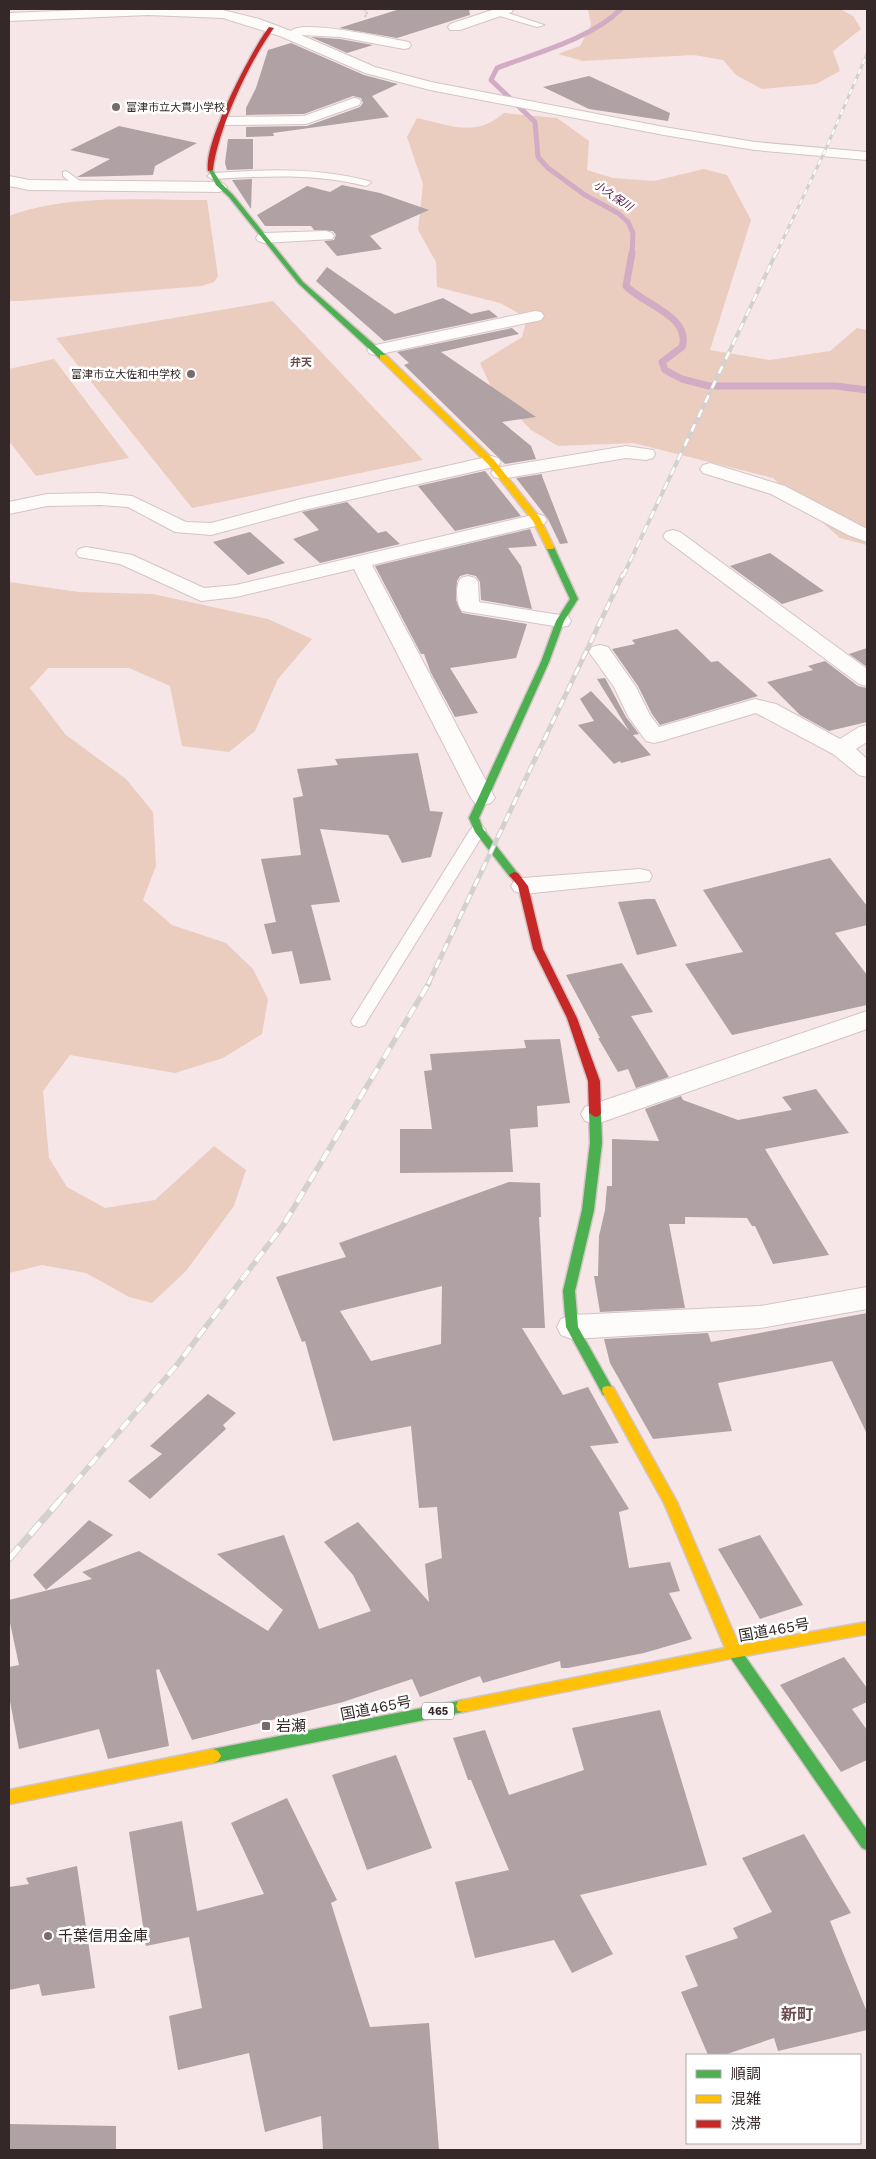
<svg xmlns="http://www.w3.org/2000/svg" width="876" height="2159" viewBox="0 0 876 2159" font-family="'Work Sans','Noto Sans JP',sans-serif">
<rect width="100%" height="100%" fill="#f7e6e7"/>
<path fill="#eacdbe" d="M588,9H840L853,16L861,29L833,51L840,71L816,84L762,89L736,75L723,60L694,55L583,61L558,54L580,46L591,25Z
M504,113L557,118L589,141L587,170L613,178L654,181L704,169L727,175L751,220L710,350L770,360L830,351L857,328L867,330V545L840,538L773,478L633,443L558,446L531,430L491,387L480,363L522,337L527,318L500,303L437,287L436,262L418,230L423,184L407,137L417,118C450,125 475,138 504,113Z
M207,200L218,276L214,282L202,286L21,301H9V216C65,194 146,200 207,200Z
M273,301L423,460L192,508L56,338Z
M54,359L129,458L36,476L9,441V369Z
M9,582L79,592L153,594L268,619L312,639L278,679L255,731L229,752L182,746L170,686L129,668H48L30,688L66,735L126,779L153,812L156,866L143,900L172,925L226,943L253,969L268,999L262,1034L223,1058L175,1073L70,1055L43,1091L49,1158L67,1187L105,1208L155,1200L214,1146L246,1170L234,1206L186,1271L152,1303L129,1297L86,1273L42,1265L9,1273Z"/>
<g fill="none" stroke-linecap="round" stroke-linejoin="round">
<path stroke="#d2abc4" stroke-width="5" d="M621,9C591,39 536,53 497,68L491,80L535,122L538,157L548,168L585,195L618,213L628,222L633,233L632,254"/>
<path stroke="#d2abc4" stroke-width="7" d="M632,253L626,286C643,304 692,317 682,347L662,362L665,370L682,379L709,386H836L867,390"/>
</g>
<path fill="#afa1a4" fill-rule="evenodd" d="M400,9H469L470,15L397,38L339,28Z
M311,37L340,39L373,45L347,53Z
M291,43L364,75L398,84L372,96L389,117L273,133L274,136L246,137V127L307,126L360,107L363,103L361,98L353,96L304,114L246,115V108L256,88L268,50Z
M589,76L670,113L668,121L589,109L543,87Z
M119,126L197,143L155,166L153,175L77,177L110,159L70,150Z
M228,139H253V169L227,170L225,163Z
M252,179L251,209L232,180Z
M342,185L380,193L429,210L370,236L382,249L337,256L324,241L334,240L336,235L333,231L314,230L311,226H265L257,215L307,186L330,192Z
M327,267L395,314L443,298L471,314L489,310L498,317L384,341L316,281Z
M512,328L519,334L441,352L536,417L502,422L531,446L536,459L505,464L404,365L409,363L397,352Z
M485,471L521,516L455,531L418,486Z
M542,474V476L568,543L560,544L548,519L516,478Z
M347,502L378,533L386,531L400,544L320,563L293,539L319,530L302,512Z
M530,529L537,546L508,548L521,566L532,609L481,600L480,582L476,576L467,574L460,576L457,581L456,600L462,613L527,624L516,658L450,668L478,713L455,717L431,673L424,654H421L375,566Z
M250,532L285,563L248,575L213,542Z
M770,553L824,591L782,604L730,566Z
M677,629L711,662L718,661L758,696L660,725L652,714L638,686L612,649L635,644L632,640Z
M867,648V667L849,654Z
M825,661L858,686L867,688V722L829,731L800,715L767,682L813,670L808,666Z
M605,678L626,717L639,734L633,735L651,755L621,763L620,761L614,764L578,725L594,721L580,699L591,691L629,731L597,679Z
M418,753L430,811L443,812L431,857L402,863L388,835L320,829L340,902L311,905L331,980L300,984L292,951L272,954L264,924L276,922L261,859L301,855L293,798L303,796L297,769L338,765L335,759Z
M830,858L867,906V925L835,933L867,975V1005L732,1035L685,964L743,952L703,890Z
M646,899H655L677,946L637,955L618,902Z
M622,963L653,1012L631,1016L669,1077L636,1088L628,1069L618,1072L598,1038H600L566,975Z
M560,1039L570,1103L537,1106L538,1127L510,1129L513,1172L400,1173V1129H432L424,1071L432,1070L430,1054L526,1048L524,1040Z
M816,1089L849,1133L765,1149L829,1255L773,1264L755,1226H752L747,1218L685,1217V1224H669L685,1308L600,1312L594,1276H598L599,1236L605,1210L607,1186H612V1139L659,1141L645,1109L681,1096L683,1100L738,1120L792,1110L782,1097Z
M509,1182L540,1183L541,1217H539L545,1328H522L563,1395L588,1387L619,1443L590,1446L629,1509L619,1512L629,1568L670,1562L680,1591L669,1593L692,1639L644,1653L568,1668H561L560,1661L483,1683L480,1676L420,1697L412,1679L343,1702L192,1740L159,1669L156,1670L169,1746L108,1759L99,1729L19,1749L9,1696V1667L19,1665L9,1618V1600L92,1579L82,1572L139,1551L268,1631L283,1610L217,1554L284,1535L319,1629L371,1611L353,1575L324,1542L358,1522L429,1602L425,1564L442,1558L437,1507L419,1508L411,1426L333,1441L305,1341L302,1342L276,1277L346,1257L339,1243ZM442,1286L441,1344L371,1361L340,1311Z
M867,1313V1434L832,1361L718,1383L732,1431L653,1439L610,1363L604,1339L708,1333L711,1342Z
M208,1394L236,1413L223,1425L226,1429L150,1499L128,1481L162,1454L150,1446Z
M89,1520L113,1535L46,1590L33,1575Z
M760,1535L803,1605L760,1619L718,1549Z
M844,1657L867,1688V1702L852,1709L867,1730V1760L841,1772L780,1685Z
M660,1710L707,1865L580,1895L613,1954L572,1973L554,1940L475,1958L455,1882L509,1870L471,1780H468L453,1738L485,1730L509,1795L584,1770L572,1728Z
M396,1755L432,1848L367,1870L332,1775Z
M287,1798L337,1900L331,1903L370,2027L429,2023L439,2150H323L321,2116L265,2132L249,2053L178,2070L169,2016L202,2008L189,1937L146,1946L129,1832L182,1821L197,1911L264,1894L231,1823Z
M804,1834L851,1913L830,1921L867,2012V2030L778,2051L774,2038L724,2055H708L681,1992L698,1986L685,1956L738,1938L733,1928L772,1912L742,1858Z
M77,1866L95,1988L42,1996L39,1984L9,1990V1887L29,1884L26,1878Z
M9,2124L116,2126V2150H9Z"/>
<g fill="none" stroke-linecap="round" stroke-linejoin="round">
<g stroke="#d3c5c5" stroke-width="2">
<path id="lane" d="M493,10H499L544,25L537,27L493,14Z
M66,171L83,183V187H77L63,176V172Z
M251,171C292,169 330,171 369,181L371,183L366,186C315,173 264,176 212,179L207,176L212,173Z
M478,825L483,827L486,830L367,1021L365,1025L359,1027L353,1025L351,1021L470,830L473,827Z"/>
</g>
<g stroke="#d3c5c5" stroke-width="2">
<path id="street" d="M110,9L223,10L259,19L291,31C302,19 385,38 404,41L409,42L411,45L409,48L404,49L340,37L301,35L375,67L431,82L664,127L755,142L867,152V160L755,150L664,135L430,90L365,73L280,36L223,18L148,15L9,21V13Z
M495,9H513L512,12L460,30H450L448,27L450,24Z
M354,98L359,99L361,102L359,105L306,124L226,125L221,124L219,121L221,118L226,117L304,116Z
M9,176L29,180L219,182L224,184L227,187L224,190L219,192L29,190L9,186Z
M326,231L332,233L334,236L332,239L264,243L258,241L256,238L258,235L264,233Z
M535,311L541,312L544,316L541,320L376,355L370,354L367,350L370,346L376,345Z
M626,446L653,450L655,454L653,458L646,460L626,458L501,479L494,477L491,473L494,469L501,467Z
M491,456L498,458L501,462L498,466L304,510L211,535L175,532L128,507L100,505L47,506L9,514V502L47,494L100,493L132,496L186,522L211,523L301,499Z
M710,463L785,486L867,529V542L848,535L771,494L703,473L700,469L703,465Z
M537,514L544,516L547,520L544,524L372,565L495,798L491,803L483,805L475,803L471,798L354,569L236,597L201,601L120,564L79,557L76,553L79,549L86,547L132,555L204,588L236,585Z
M673,530L680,532L867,669V686L859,684L666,540L663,536L666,532Z
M468,576L475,578L478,582L479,602L560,615L568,616L571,621L568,626L560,627L462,611C456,604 455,585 461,578Z
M600,645L608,647L636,687L650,715L659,727L755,699L776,704L840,739L859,727L867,725V742L856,749L867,759V777L859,775L833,754L756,713L662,741L654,743L646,741L628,716L614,687L589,652L592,647Z
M640,869L649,871L652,876L649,881L523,894L514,891L511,886L514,881L523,878Z
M867,1011V1029L605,1121L595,1124L585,1121L581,1114L585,1107Z
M867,1287V1309L760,1328L572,1339L561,1335L557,1327L561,1319L572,1315L760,1306Z"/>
</g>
<g stroke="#d3c5c5" stroke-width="3">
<path id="fast" d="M208,169H212L221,183L233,195L303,282L386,355V359H380L299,284L229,197L216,185Z
M547,545H550L554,547L578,599L564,621L549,662L479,818L483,829L519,875L514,878L510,877L475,832L469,818L541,662L556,621L570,599L546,547Z
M595,1109L601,1113L602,1143L594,1210L575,1291L578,1327L614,1391L613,1395L608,1396L603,1395L566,1327L563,1291L582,1210L590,1143L589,1113Z
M735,1647L740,1649L867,1830V1850L862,1848L730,1657L728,1653L730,1649Z
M463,1700L468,1701L470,1706L468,1711L463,1712L213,1763L208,1761L205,1756L208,1751L213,1749Z"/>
</g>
<g stroke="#d3c5c5" stroke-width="3">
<path id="slow" d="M380,355H386L494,460L540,518L554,547L553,549H547L533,521L488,464L380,359Z
M608,1386L613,1387L677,1502L739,1645L867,1622V1634L733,1658L463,1712L458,1711L456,1706L458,1701L463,1700L725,1648L664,1503L602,1391L603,1387Z
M213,1749L218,1751L221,1756L218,1761L213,1763L9,1804V1790Z"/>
</g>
<g stroke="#d3c5c5" stroke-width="3">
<path id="jam" d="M269,27L274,28C249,62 218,129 213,170L208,171C203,143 251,51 269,27Z
M514,872L518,873L528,886L543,949L577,1018L600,1081L601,1113L599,1116L595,1117L589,1113L588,1081L567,1018L533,949L518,886L509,875Z"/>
</g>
<path stroke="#d0caca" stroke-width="2" stroke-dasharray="2.5 1" stroke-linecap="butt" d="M364,9L367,13L365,17"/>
<use href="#lane" fill="#fefbfb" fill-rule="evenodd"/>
<use href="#street" fill="#fefbfb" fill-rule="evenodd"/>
<use href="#fast" fill="#4caf50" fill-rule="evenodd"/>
<use href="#slow" fill="#ffc107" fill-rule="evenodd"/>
<use href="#jam" fill="#c62828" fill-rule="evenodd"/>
<g stroke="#d4d0d0" stroke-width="3">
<path id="rail-far4" d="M776,254L824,153L867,54"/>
</g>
<g stroke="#d4d0d0" stroke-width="4">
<path id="rail-far3" d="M623,576L776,253"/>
</g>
<g stroke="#d4d0d0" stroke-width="5">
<path id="rail-far2" d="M428,984L623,574"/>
</g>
<g stroke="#d4d0d0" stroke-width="5.5">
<path id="rail-far1" d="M58,1502L176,1366L284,1224L429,983"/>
</g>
<g stroke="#d4d0d0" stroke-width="7">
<path id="rail" d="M9,1559L59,1501"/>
</g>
<use href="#rail-far4" stroke="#fff" stroke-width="2" stroke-dasharray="5.5" stroke-linecap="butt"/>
<use href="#rail-far3" stroke="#fff" stroke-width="2.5" stroke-dasharray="8" stroke-linecap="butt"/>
<use href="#rail-far2" stroke="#fff" stroke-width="3" stroke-dasharray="9" stroke-linecap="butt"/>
<use href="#rail-far1" stroke="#fff" stroke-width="4" stroke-dasharray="12" stroke-linecap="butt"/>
<use href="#rail" stroke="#fff" stroke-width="5" stroke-dasharray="16" stroke-linecap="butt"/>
</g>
<g fill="#796a6b" stroke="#fff" stroke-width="2">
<circle cx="116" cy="107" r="5"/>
<circle cx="191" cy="374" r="5"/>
<rect x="261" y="1721" width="10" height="10" rx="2.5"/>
<circle cx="48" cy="1936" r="5"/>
</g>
<g text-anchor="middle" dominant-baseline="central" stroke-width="5" stroke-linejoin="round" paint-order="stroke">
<g font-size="11" fill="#352828" stroke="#fff" text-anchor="start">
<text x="126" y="107">富津市立大貫小学校</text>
<text x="181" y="374" text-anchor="end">富津市立大佐和中学校</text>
</g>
<g font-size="11" font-style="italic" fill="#4a113f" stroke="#fff">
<text transform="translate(613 196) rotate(34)">小久保川</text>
</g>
<g font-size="11" font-weight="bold" fill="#6b4d4e" stroke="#fff">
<text x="301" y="362">弁天</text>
</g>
<rect fill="#fff" stroke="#726868" stroke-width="1" x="422" y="1702.5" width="32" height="17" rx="4"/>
<g font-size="11" font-weight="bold" fill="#352828">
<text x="438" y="1711">465</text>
</g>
<g font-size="15" fill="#352828" stroke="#fff">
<text transform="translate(774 1630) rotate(-10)">国道465号</text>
<text transform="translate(376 1708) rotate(-11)">国道465号</text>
</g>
<g font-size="15" fill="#352828" stroke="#fff" text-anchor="start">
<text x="276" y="1726">岩瀬</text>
<text x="58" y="1936">千葉信用金庫</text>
</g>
<g font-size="16" font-weight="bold" fill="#6b4d4e" stroke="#fff">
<text x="797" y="2014">新町</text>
</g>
</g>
<rect width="876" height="2159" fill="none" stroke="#352828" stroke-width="20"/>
<rect x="686" y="2054" width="175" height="90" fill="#ffffff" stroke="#aea9a9"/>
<rect x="696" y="2070" width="25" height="8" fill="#4caf50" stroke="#aea9a9"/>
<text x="731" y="2079" font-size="15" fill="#352828">順調</text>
<rect x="696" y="2095" width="25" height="8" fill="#ffc107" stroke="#aea9a9"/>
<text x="731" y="2104" font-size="15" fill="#352828">混雑</text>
<rect x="696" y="2120" width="25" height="8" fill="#c62828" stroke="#aea9a9"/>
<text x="731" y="2129" font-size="15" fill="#352828">渋滞</text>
</svg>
